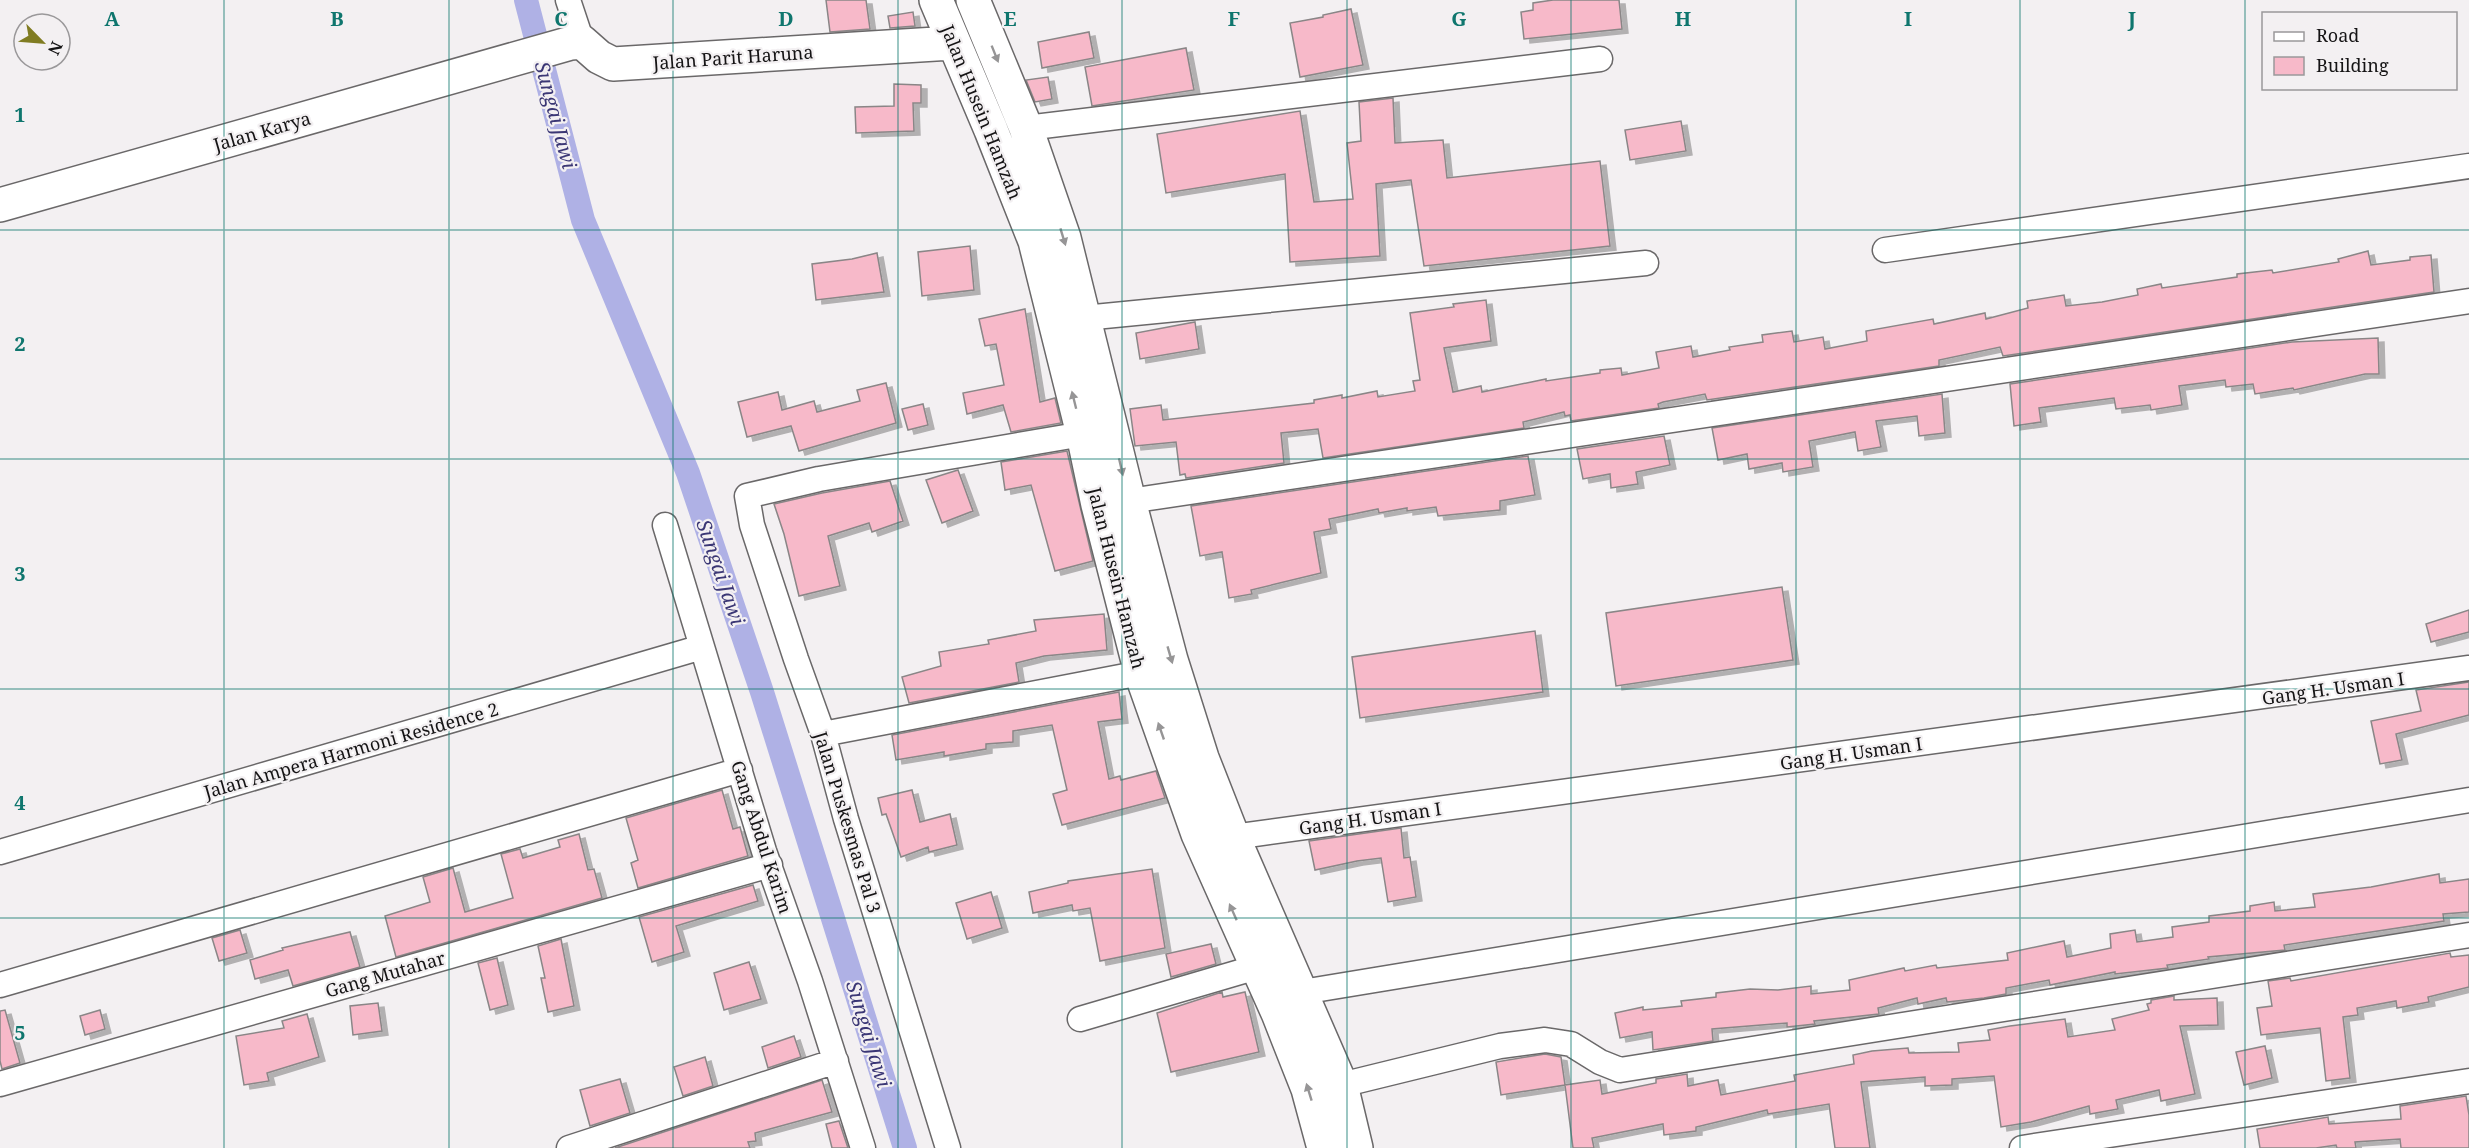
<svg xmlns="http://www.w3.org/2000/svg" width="2469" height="1148" viewBox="0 0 2469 1148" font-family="'Noto Serif',serif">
<defs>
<filter id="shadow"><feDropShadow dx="6" dy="4" stdDeviation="0" flood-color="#0004"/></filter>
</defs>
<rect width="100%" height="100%" fill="#f3f0f2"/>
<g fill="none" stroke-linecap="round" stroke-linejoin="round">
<path stroke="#afb1e5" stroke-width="24" d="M526,0L583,220L688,473L762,692L905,1148"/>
</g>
<path fill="#f7b9c9" stroke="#8a8687" stroke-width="1.5" filter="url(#shadow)" d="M826,0H866L870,29L830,32Z
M1553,0H1619L1622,29L1524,39L1521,12L1533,10V3Z
M1351,9L1363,65L1300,77L1290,23L1323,17V15Z
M913,12L915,26L890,28L888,16Z
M1089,32L1094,58L1042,68L1038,42Z
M1186,48L1194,90L1092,106L1085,67Z
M1048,77L1052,99L1035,102L1026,80Z
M894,84L921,85V103H913L914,131L856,133L855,107L894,106Z
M1393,98L1395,143L1443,140L1447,178L1600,161L1610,246L1424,266L1411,180L1376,184L1380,256L1290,262L1285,174L1166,193L1157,134L1300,111L1314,202L1353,199L1347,143L1361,141L1359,102Z
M1681,121L1686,151L1630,160L1625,130Z
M970,246L974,290L922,296L918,252Z
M2368,251L2371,265L2410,260V257L2431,255L2434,292L2003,356L2000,347L1939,360V366L1707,400L1705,394L1663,402L1658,404L1659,408L1571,421L1570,415L1565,416L1564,412L1523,422L1524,428L1323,458L1318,429L1281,433L1284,463L1186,478L1185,474L1180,475L1176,442L1135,446L1130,409L1161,405L1163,420L1314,403V400L1342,395V398L1377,391L1378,397L1415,391L1413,381L1420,380L1410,313L1454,307L1453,304L1486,300L1491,341L1444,348L1453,392L1481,386L1482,392L1546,379V381L1600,373V370L1621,368L1622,375L1659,368L1656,352L1691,346L1693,357L1730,350L1729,347L1763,342L1762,335L1792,331L1794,342L1823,337L1825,349L1867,341L1866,331L1933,319L1934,324L1985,313L1986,319L2028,308L2027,301L2064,295L2066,306L2102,302L2138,295L2137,289L2161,284L2162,288L2237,277V274L2272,270L2273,273L2339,262L2338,259Z
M877,253L884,292L816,300L812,264L852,259Z
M1025,309L1040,402L1055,398L1061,423L1011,432L1003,405L967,414L963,393L1004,385L996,344L985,346L979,319Z
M1195,322L1199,349L1140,359L1136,333Z
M2378,338L2379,374H2365L2294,390L2293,388L2255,394L2253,384L2226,387L2225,380L2179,386L2182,405L2151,410L2150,405L2116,409L2114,398L2039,408L2041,422L2014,426L2010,384L2292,342Z
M886,383L896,423L799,451L791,426L747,437L738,402L778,392L782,410L814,401L817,412L860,401L857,390Z
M1942,394L1945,433L1919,436L1917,416L1876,421L1881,447L1858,451L1855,432L1809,441L1813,467L1783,472L1782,463L1749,469L1747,454L1718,460L1712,428Z
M923,404L928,425L908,430L902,409Z
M1664,436L1670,465L1636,472L1638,484L1611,488L1610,474L1583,479L1577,449Z
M1067,451L1093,561L1055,571L1031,485L1005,490L1001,462Z
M1528,456L1535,495L1500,501V510L1438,516L1436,507L1407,511V508L1379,513L1378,509L1329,519L1331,529L1314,532L1321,573L1251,590L1252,594L1229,598L1222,552L1200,556L1191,506Z
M958,470L973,511L942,523L926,480Z
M890,481L903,521L872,532L869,523L828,536L840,586L799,596L784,534L774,504L822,493Z
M1782,587L1793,660L1616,686L1606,613Z
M2469,610V632L2431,642L2426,624Z
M1104,614L1107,650L1044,656L1016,663L1019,682L909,703L902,677L941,666L939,652L989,644L988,640L1036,631L1034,620Z
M1535,631L1543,692L1360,718L1352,657Z
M2469,682V715L2396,734L2402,760L2380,764L2371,721L2421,711L2416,690Z
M1119,692L1122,719L1098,722L1109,779L1120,776L1121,780L1156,771L1165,798L1062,825L1053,794L1067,790L1052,725L1013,731V742L986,744V749L944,756V752L896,760L892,735Z
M722,790L733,829L740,827L748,856L638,888L631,863L638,860L626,818Z
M912,790L920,822L950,814L957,845L929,852L928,847L901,857L886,814L882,815L878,798Z
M1401,828L1404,858L1410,857L1416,897L1388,902L1381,858L1357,861L1315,870L1309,841Z
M579,834L588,870L594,869L602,898L396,957L385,916L430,902L423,877L453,868L465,912L513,898L501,854L520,849L523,858L560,847L558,840Z
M1152,869L1165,948L1100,961L1090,908L1073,911L1072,905L1033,913L1029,892L1068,883V881Z
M2439,874L2440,883L2469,879V912L2443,914L2444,921L2284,945L2285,950L2208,957L2209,959L2167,965L2168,968L2115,974V972L2050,985L2049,980L2006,988V994L1984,998L1947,1002L1946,998L1918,1004L1917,998L1878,1008L1879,1014L1814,1021L1815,1024L1787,1027V1023L1712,1029L1713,1041L1653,1050L1652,1032L1620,1038L1615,1013L1643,1007V1010L1682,1006L1681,1001L1716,997V993L1750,989L1778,990L1811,986V994L1850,990L1849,980L1904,968L1905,971L1936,965L1937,968L2008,960L2007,953L2064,941L2067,957L2111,948L2110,934L2135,930L2137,942L2173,937L2172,927L2209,922V916L2250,911V906L2274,902L2275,911L2315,907L2313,894L2371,887Z
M753,885L758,901L676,926L684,952L652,962L639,917Z
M991,892L1002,928L967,939L956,903Z
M240,930L247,953L219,961L212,938Z
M350,932L360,967L293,986L288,970L255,979L250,960L283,950L282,948Z
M561,939L574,1006L548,1012L541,978H545L538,946Z
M1211,944L1216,964L1171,977L1166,954Z
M2450,953L2451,957L2469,955V987L2428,997L2429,1002L2397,1008L2396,1001L2357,1008L2358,1015L2343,1017L2350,1078L2326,1081L2320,1028L2261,1035L2257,1008L2272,1006L2268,981L2290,978L2291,981Z
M497,958L508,1005L490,1010L478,963Z
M749,962L761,999L724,1010L714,973Z
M1222,992L1223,997L1245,992L1259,1052L1171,1072L1157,1013Z
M2174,996V1000L2217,998L2218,1025L2180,1026L2195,1094L2161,1101L2159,1090L2116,1100L2118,1109L2090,1114L2089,1106L2031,1122L2001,1127L1994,1076L1952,1079V1085L1925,1086V1077L1861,1082L1870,1148H1835L1829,1104L1768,1114L1767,1110L1696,1127V1131L1664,1135L1663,1124L1592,1138L1594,1148H1573L1565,1085L1600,1080L1602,1094L1656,1083V1079L1687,1074L1688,1086L1718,1080L1721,1095L1795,1081L1794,1075L1854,1064L1853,1055L1872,1051L1908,1048L1909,1053L1959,1052L1958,1043L1990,1040L1988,1030L2010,1026L2065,1019L2068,1037L2115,1030L2112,1019L2149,1010L2147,1004L2151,1003V1000Z
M378,1003L382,1031L353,1035L350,1006Z
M5,1010L20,1063L2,1069L0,1061V1011Z
M100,1010L105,1029L85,1035L80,1016Z
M307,1014L319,1057L267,1073L269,1081L244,1085L236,1036L284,1028L282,1021Z
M794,1036L801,1057L768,1068L762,1047Z
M2265,1046L2272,1078L2244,1085L2236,1052Z
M1545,1054L1561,1057L1565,1085L1501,1095L1496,1062Z
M705,1057L713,1086L683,1096L674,1067Z
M620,1079L630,1113L590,1126L580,1090Z
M822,1080L832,1112L755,1133L756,1141L748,1142L750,1148H615Z
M2466,1096L2469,1115V1148H2401L2400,1139L2355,1142L2356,1148H2337L2336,1145L2316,1148H2260L2257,1129L2328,1117L2329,1124L2401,1119L2400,1106Z
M839,1121L848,1148H832L826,1124Z"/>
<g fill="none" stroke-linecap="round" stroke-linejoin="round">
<g stroke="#6a6869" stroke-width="27">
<path id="street" d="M568,0L582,42
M1026,128L1600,59
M1885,250L2469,166
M1084,318L1646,263
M1129,501L2469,301
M665,525L764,851L810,981L863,1148
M823,734L1141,673
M1233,837L2469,668
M0,852L702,647
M0,985L740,770
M1302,992L2469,800
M1080,1019L1257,967
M0,1084L770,865
M1341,1085L1500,1046L1545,1040L1571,1044L1600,1062L1620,1070L2469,935
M569,1148L836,1061
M948,1148L846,819L823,734L796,659L752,525L747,496L819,479L1083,434
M2022,1148L2469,1081"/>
</g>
<g stroke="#6a6869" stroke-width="36">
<path id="secondary" d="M936,0L991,130L1035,241L1083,434L1098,505L1141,673L1198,834L1278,1013L1308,1089L1324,1148
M973,0L1026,128L1064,238L1129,501L1171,660L1202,758L1233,837L1341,1085L1356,1148
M0,205L571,43L582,42L599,57L613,64L952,43"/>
</g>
<use href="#street" stroke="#fff" stroke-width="24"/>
<use href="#secondary" stroke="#fff" stroke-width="33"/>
</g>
<defs><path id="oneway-solid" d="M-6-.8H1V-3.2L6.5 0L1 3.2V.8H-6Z" transform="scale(1.5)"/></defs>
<g fill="#969596">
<use href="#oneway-solid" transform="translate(995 54) rotate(68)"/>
<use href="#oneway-solid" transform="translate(1063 237) rotate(73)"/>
<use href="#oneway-solid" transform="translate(1074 400) rotate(-104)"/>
<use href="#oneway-solid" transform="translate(1121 467) rotate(77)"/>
<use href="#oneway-solid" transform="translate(1170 655) rotate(74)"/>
<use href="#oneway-solid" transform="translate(1161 731) rotate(-109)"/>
<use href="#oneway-solid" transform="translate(1233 912) rotate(-114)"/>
<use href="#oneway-solid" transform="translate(1309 1092) rotate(-107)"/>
</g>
<path fill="none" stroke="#0f766e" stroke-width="1.5" stroke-opacity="0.55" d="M224,0V1148M449,0V1148M673,0V1148M898,0V1148M1122,0V1148M1347,0V1148M1571,0V1148M1796,0V1148M2020,0V1148M2245,0V1148M0,230H2469M0,459H2469M0,689H2469M0,918H2469"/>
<g text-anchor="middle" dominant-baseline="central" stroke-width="4.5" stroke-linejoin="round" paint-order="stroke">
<g font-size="18" fill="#151415" stroke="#f3f0f2">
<text transform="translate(733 57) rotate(-4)">Jalan Parit Haruna</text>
<text transform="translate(982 112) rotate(68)">Jalan Husein Hamzah</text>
<text transform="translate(262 131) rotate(-16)">Jalan Karya</text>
<text transform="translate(1117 578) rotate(76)">Jalan Husein Hamzah</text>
<text transform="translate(2333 688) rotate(-8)">Gang H. Usman I</text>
<text transform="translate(351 750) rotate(-16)">Jalan Ampera Harmoni Residence 2</text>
<text transform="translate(1851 753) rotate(-8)">Gang H. Usman I</text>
<text transform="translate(1370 818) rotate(-8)">Gang H. Usman I</text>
<text transform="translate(848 822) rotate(73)">Jalan Puskesmas Pal 3</text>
<text transform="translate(762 837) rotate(72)">Gang Abdul Karim</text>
<text transform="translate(385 974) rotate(-16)">Gang Mutahar</text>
</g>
<g font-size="20" font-style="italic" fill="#3b3775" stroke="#f3f0f2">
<text transform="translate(556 115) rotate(75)">Sungai Jawi</text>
<text transform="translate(721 572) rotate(71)">Sungai Jawi</text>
<text transform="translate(869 1034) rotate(73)">Sungai Jawi</text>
</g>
</g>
<g font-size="20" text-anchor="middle" font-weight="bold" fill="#0f766e" stroke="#f3f0f2" stroke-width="4.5" stroke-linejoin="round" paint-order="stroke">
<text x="112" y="26">A</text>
<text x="337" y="26">B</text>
<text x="561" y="26">C</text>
<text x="786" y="26">D</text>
<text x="1010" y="26">E</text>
<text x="1234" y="26">F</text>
<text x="1459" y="26">G</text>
<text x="1683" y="26">H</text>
<text x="1908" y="26">I</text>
<text x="2132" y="26">J</text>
<text x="20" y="122">1</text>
<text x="20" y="351">2</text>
<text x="20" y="581">3</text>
<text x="20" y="810">4</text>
<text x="20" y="1040">5</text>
</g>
<rect x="2262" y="12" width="195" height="78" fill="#f3f0f2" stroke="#9a989a" stroke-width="1.5"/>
<rect x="2274" y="32" width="30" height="9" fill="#ffffff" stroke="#9a989a" stroke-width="1.5"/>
<text x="2316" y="42" font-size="18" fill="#151415">Road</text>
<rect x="2274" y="57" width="30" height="18" fill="#f7b9c9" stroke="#9a989a" stroke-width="1.5"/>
<text x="2316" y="72" font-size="18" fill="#151415">Building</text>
<g transform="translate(42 42) rotate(115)"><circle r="28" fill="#f3f0f2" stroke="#9a989a" stroke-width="1.5"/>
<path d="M0-4.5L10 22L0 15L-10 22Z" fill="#807c22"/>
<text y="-9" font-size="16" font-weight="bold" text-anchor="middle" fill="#151415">N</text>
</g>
</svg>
